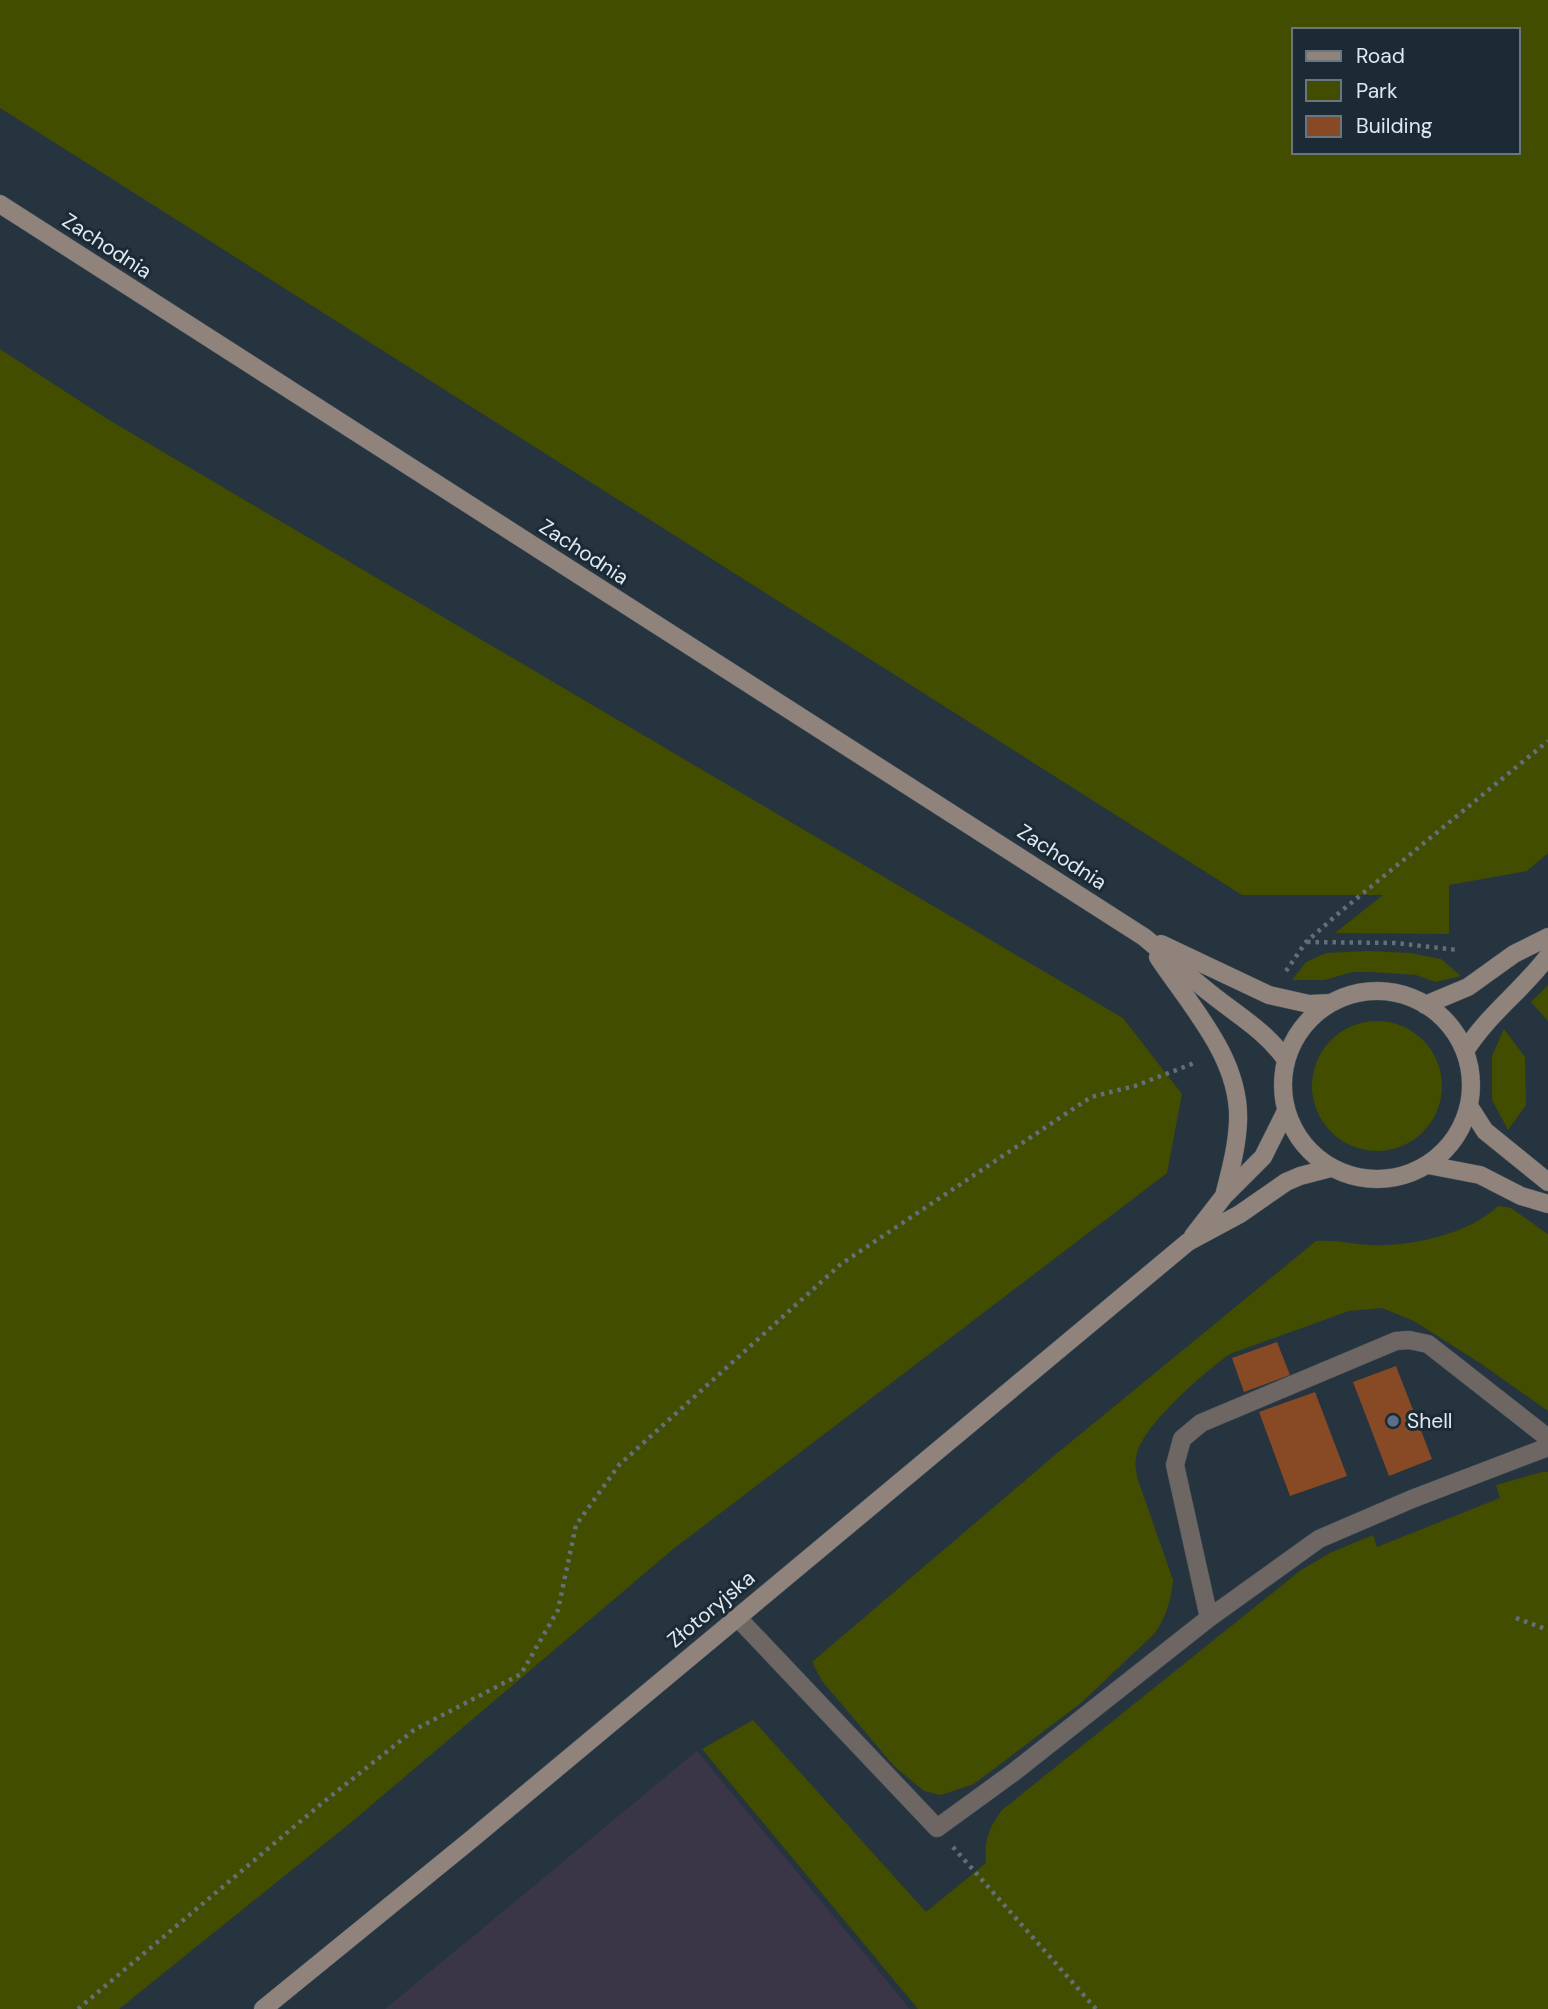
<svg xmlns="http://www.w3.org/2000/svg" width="1548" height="2009" viewBox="0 0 1548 2009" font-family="'DM Sans',sans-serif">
<rect width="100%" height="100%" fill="#25343f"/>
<path fill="#3b3647" d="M697,1751L910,2009H385Z"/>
<path fill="#424d00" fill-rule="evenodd" d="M0,0H1548V853L1527,871L1449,885V934L1335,933L1383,895H1242L0,108ZM1294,30H1518V152H1294Z
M0,349L109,420L1123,1018L1182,1094L1167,1173L672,1550L354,1820L119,2009H0Z
M1368,951L1410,953L1441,959L1461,976L1435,982L1416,975L1370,972H1353L1324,980H1292L1306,962L1326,953Z
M1548,985V1021L1531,1002Z
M1312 1086a65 65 0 1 1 130 0a65 65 0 1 1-130 0Z
M1504,1029L1525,1057L1526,1105L1508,1130L1492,1100V1056Z
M1498,1206L1511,1208L1548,1234V1411L1480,1363L1414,1321L1382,1308L1349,1311L1230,1354C1205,1371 1144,1425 1137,1453C1134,1463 1136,1471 1138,1480L1173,1580C1171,1600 1166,1617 1155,1633L1081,1703L974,1784L941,1795L924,1791L894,1766L822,1681L812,1662L1055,1455L1316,1241C1335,1240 1352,1244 1371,1245C1410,1247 1469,1234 1498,1206Z
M1542,1472H1548V2009H918L702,1749L753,1720L926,1912L986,1863C984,1841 989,1827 1002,1810L1301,1570L1330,1553L1373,1535L1377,1547L1500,1498L1496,1485Z"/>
<path fill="#884a24" d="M1277,1342L1290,1375L1244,1392L1232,1358Z
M1396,1366L1432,1459L1389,1476L1353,1382Z
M1315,1392L1347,1476L1290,1496L1259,1412Z"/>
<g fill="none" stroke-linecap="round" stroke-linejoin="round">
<g stroke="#43515b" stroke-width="19">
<path id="lane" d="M737,1617L937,1828L1014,1772L1209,1618L1319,1539L1412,1499L1548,1447
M1209,1618L1175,1465L1182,1439L1201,1423L1396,1341L1409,1340L1428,1344L1548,1438"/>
</g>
<g stroke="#43515b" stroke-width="19">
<path id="secondary" d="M0,204L1144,937C1166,955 1187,975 1210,993C1237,1015 1266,1031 1286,1060
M1161,944L1269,995L1309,1004L1330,1003
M1158,957C1191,1007 1241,1059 1238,1122C1237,1147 1230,1172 1224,1196
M1283 1085a94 94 0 1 1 188 0a94 94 0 1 1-188 0Z
M1425,1005L1468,987L1514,954L1548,937
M1465,1051C1489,1013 1522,991 1548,956
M1469,1106L1485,1131L1548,1182
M1428,1165L1480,1175L1521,1196L1548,1204
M1193,1236L1224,1196L1263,1157L1286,1111
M263,2009L473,1838L1188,1242L1240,1214L1286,1182L1300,1176L1331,1168"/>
</g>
<path stroke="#626f79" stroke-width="4.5" stroke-dasharray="3.5 5" stroke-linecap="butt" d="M1307,942L1395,943L1458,950
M1286,971L1306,942L1339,913L1548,741
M1516,1618L1548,1630
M953,1847L1096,2009
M78,2009L321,1804L414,1730L521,1674L558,1610L576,1525L619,1465L841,1264L1091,1097L1135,1086L1197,1062"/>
<use href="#lane" stroke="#6e6662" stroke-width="18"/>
<use href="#secondary" stroke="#90837c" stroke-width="18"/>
</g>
<circle fill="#5c6f8a" stroke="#1b2a35" stroke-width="2.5" cx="1393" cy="1421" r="7"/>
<g text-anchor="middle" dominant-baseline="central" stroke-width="6" stroke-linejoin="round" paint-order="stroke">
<g font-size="21" fill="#dfe9f0" stroke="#1b2a35">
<text transform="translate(107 246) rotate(33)">Zachodnia</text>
<text transform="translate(584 552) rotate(33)">Zachodnia</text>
<text transform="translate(1062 857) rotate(33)">Zachodnia</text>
<text transform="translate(711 1609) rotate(-40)">Złotoryjska</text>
</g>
<g font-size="21" fill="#dfe9f0" stroke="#1b2a35" text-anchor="start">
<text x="1407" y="1421">Shell</text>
</g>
</g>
<rect x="1292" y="28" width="228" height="126" fill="#1b2a35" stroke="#697680" stroke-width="2"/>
<rect x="1306" y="51" width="35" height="10" fill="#90837c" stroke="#697680" stroke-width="2"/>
<text x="1356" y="63" font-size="21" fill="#dfe9f0">Road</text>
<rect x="1306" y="80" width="35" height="21" fill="#424d00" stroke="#697680" stroke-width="2"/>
<text x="1356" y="98" font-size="21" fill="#dfe9f0">Park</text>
<rect x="1306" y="116" width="35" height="21" fill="#884a24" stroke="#697680" stroke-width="2"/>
<text x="1356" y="133" font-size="21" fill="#dfe9f0">Building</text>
</svg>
